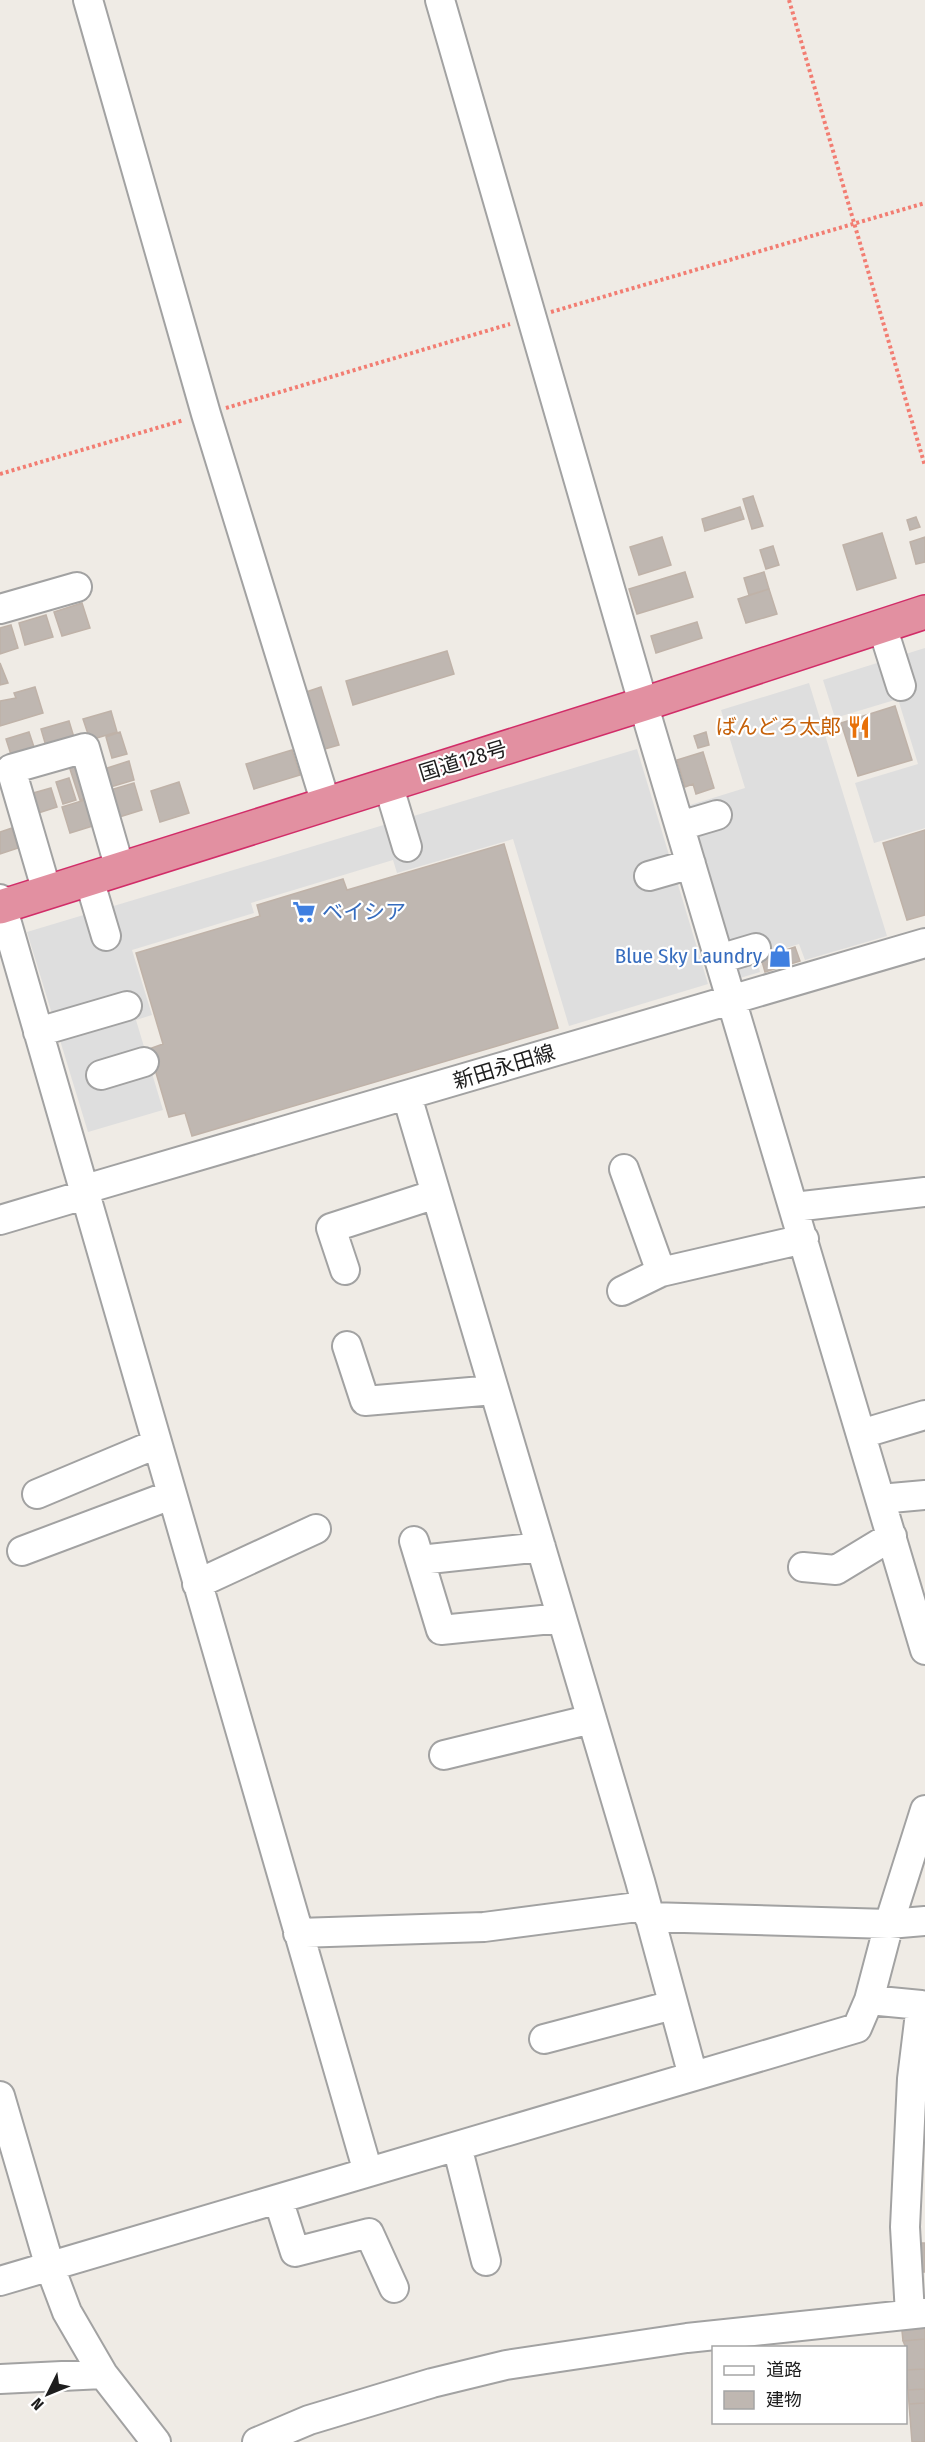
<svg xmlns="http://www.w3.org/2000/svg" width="925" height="2442" viewBox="0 0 925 2442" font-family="'Fira Sans Condensed','Noto Sans JP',sans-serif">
<rect width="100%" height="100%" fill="#efebe5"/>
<path fill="#dedede" d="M925,648V828L874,843L855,783L918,764L898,699L835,718L823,680Z
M809,683L887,936L805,960L799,944L756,957L760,972L740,978L687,806L745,788L721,710Z
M637,749L708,984L569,1026L513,839L397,873L393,860L251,903L254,913L132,950L152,1015L136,1020L163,1110L88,1132L27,932Z"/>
<path fill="#bfb7b1" stroke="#bfb2a8" stroke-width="1.5" d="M753,496L763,526L752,529L743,499Z
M740,507L744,519L705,531L702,519Z
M916,517L920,527L910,530L907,520Z
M882,533L896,578L857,590L843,545Z
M662,537L671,565L639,575L630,547Z
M925,537V562L916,564L910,542Z
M773,546L779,565L766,569L760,550Z
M685,572L693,597L637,614L629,589Z
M764,572L769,589L749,595L744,578Z
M769,589L777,614L746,623L738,599Z
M82,603L90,628L62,636L54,612Z
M46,615L53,637L25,645L19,623Z
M697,622L702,638L656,653L651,636Z
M11,625L18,648L0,654V628Z
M447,651L454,674L353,705L346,681Z
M0,663L8,683L0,685Z
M35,687L43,713L0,726V701L16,698L14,693Z
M321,687L339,745L321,750L303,693Z
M895,706L912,760L858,776L841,723Z
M111,711L117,732L90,740L83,719Z
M69,721L76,744L48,753L41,729Z
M29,732L36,753L14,764L6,739Z
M120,732L127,754L112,758L106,737Z
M706,732L709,745L698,748L694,736Z
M292,750L300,775L254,789L246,764Z
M703,752L714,788L696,794L693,784L685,787L677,760Z
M129,761L134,780L107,788L101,770Z
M80,763L91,796L80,800L69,766Z
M69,778L76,800L63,804L56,782Z
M179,782L189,813L160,822L151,791Z
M134,783L142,810L116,818L107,791Z
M51,788L57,807L32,815L26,795Z
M88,799L96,825L70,833L62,807Z
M12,828L18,848L0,854V832Z
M925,830V915L907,920L883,843Z
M504,844L558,1028L192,1136L185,1113L169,1117L149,1049L163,1044L136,953L260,916L257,905L343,879L347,890Z
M795,947L800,961L765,972L761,958Z
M915,2243H925V2272H915Z
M925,2319V2339L903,2341L901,2321Z
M925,2339V2369L906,2370V2348L903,2341Z
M925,2369V2389L908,2390L906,2370Z
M925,2389V2403L909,2404L908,2390Z
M925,2403V2442H912L909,2404Z"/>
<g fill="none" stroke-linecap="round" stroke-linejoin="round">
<g stroke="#a2a2a2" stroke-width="32">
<path id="minor" d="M88,0L206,414L326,804
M440,0L650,727L925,1650
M0,609L77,587
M882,626L901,686
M388,784L407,847
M680,826L717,815
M649,876L691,864
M89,879L106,936
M47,892L11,769L85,748L120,869
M0,899L368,2172
M719,959L756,948
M38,1032L127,1006
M101,1075L144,1062
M407,1096L640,1881L693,2076
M624,1169L661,1272
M82,1190L925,943
M794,1207L925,1192
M0,1220L84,1195
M345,1270L331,1228L436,1194
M622,1291L661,1272L804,1239
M347,1346L365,1401L494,1390
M861,1434L925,1415
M37,1494L156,1444
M880,1499L925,1495
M414,1541L441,1630L562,1618
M22,1551L171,1495
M420,1560L541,1547
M803,1567L836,1570L892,1536
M197,1584L316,1529
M444,1755L592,1719
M649,1917L889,1924L925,1921
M298,1933L484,1927L645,1906
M869,2000L921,2005L912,2079L905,2227L910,2314
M544,2039L673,2005
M0,2096L50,2267L67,2312L103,2374L156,2442
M457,2146L486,2261
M278,2199L295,2252L369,2233L394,2288
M0,2281L857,2028L869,2000L889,1924L925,1810
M0,2379L103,2374
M257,2442L309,2420L432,2383L506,2365L687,2338L925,2313"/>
</g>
<g stroke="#d12d68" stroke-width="36">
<path id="highway" d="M0,907L644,704L925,612"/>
</g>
<path stroke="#f27d72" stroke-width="4" stroke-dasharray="3 3" stroke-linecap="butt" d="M789,0L925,466
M551,312L925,203
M226,408L510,324
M0,474L184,420"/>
<use href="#minor" stroke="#fff" stroke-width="28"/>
<use href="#highway" stroke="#e290a1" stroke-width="33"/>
</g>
<defs>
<g id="restaurant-bare" transform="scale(1.8)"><path d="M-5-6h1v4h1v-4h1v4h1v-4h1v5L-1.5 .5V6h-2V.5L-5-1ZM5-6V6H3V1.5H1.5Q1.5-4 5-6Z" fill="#e8710a" stroke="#fff" stroke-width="2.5" paint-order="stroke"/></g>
<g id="supermarket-bare" transform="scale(1.8)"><path d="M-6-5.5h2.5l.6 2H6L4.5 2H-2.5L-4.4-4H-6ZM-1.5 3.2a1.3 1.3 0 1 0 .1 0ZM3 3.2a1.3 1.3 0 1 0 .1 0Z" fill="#3f7fe0" stroke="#fff" stroke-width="2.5" paint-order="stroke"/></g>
<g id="shop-bare" transform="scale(1.8)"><path d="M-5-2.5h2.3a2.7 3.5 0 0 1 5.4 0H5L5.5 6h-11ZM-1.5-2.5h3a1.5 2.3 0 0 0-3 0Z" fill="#3f7fe0" stroke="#fff" stroke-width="2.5" paint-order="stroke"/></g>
</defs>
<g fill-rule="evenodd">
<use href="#restaurant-bare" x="859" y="727"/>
<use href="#supermarket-bare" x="304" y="912"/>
<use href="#shop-bare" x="780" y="956"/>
</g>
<g text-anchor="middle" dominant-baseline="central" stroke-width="4.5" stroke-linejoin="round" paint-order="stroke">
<g font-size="21" fill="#c56008" stroke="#fff" text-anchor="end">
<text x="841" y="727">ばんどろ太郎</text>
</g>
<g font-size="21" fill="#1e1e1e" stroke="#fff">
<text transform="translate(463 761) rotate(-17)">国道128号</text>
<text transform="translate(504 1067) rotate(-17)">新田永田線</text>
</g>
<g font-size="21" fill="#366cbe" stroke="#fff" text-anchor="start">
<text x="322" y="912">ベイシア</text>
<text x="762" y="956" text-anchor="end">Blue Sky Laundry</text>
</g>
</g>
<rect x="712" y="2346" width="195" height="78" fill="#ffffff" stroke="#a5a5a5" stroke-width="1.5"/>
<rect x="724" y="2366" width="30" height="9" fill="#ffffff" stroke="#a5a5a5" stroke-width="1.5"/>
<text x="766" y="2376" font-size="18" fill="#1e1e1e">道路</text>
<rect x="724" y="2391" width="30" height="18" fill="#bfb7b1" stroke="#a5a5a5" stroke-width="1.5"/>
<text x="766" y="2406" font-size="18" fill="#1e1e1e">建物</text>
<g transform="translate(48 2394) rotate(227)" stroke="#ffffff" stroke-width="4.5" paint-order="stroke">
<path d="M0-4.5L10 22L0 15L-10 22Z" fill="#1e1e1e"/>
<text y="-9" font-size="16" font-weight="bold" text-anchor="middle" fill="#1e1e1e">N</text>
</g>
</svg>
